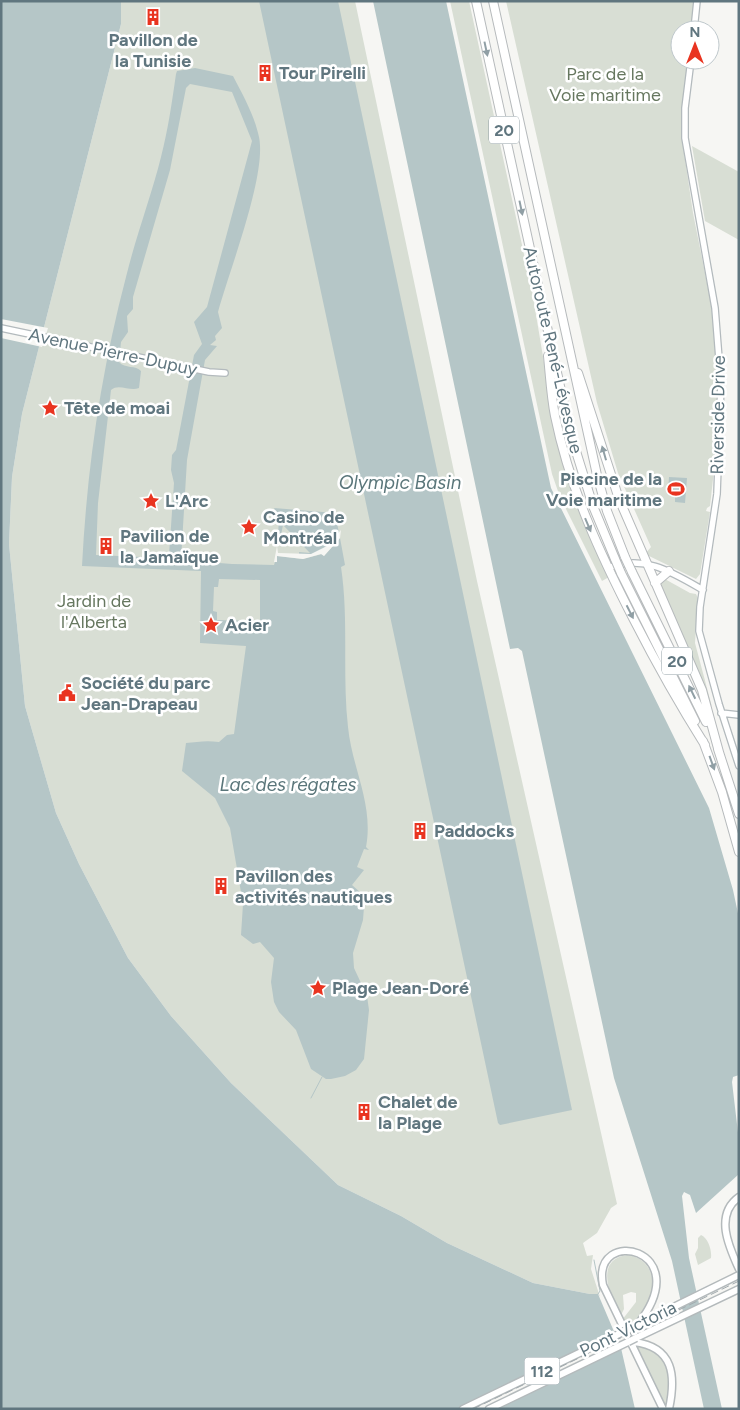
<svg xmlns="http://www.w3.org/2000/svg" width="740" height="1410" viewBox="0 0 740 1410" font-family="Figtree,sans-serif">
<rect width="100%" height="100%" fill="#f6f6f3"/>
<path fill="#d8ded4" d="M121,1H355L477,581L617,1204L611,1208L597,1233L583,1243L587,1256L593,1255L591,1269L600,1297L598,1294H590L533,1283L447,1243L401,1216L338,1185L231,1083L171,1016L128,958L79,864L56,813L25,706L9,544L12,477L22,414L121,24Z
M450,1H469L532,291L555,428L609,577L602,581L560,497L552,474Z
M506,1H694L691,30H680V60H688L681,132L693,213L712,308L717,363L716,452L710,506L707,508L706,511L710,512L700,574L696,579L645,554L651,547L618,473L597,403Z
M692,146L739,172V240L705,221Z
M663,578L690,593L696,594L698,598L695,643L712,707L660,590V583Z
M701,1235C708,1238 712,1250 711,1258L698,1265L695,1254L698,1248V1238Z
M627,1255C655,1258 658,1289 646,1310C641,1318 634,1323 626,1328L622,1320L636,1302V1293L631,1292L623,1295L624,1309L620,1317C611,1297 593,1260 627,1255Z
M634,1345C671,1353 673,1376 666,1408Z"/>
<path fill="#b5c6c7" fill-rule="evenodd" d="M1,1H121V24L22,414L12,477L9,544L25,706L56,813L79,864L128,958L171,1016L231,1083L338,1185L401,1216L447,1243L533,1283L590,1294H598L621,1348L635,1409H1Z
M259,1H338L572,1110L500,1125L498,1123Z
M373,1H446L551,488L709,808L733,890L739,918V1075L733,1077L732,1082L739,1141V1174L696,1213L690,1195L684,1192L682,1196L689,1258L722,1409H704L672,1261L614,1078L522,651L518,648L510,649Z
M195,68L233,76C243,95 255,117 259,137C267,175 229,271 218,312L222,328L215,336L216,340L210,345L217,346L205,360L187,460L181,560L232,564L274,565L277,556L303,559L322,554L324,556L340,538L345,565L341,567C349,620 342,674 348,727C352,768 374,805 366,847L369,850L364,849L357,867L364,870L352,885L361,893L364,907L363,920L353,953L354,968L367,996L369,1010L364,1059L356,1070L345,1076L331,1079H326L311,1069L296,1030L279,1012L274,1002L271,982L274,958L260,942L253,944L241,935L243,904L230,828L215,798L182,771L186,743C197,742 206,740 219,742L227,735L234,734L246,646L200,643L201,571L82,566C87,468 101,372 126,277C136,236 151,197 161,157C168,130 172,102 176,74L177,71ZM190,84L232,92L252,141L207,307L194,322L202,344L194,355L176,450L172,455L171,470L174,483L169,555L166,558L96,555L98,503L111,390C119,383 130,392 139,388L141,371C136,365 125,369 119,362L121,342L128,332L127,316L133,309V297L170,170L186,88ZM219,579L260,580V621L217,620V612L213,611L214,587H218Z
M669,477L687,478L685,503L675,502V493H668Z
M274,508L335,513L339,533C331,546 315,557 299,555V552L310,553L283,525L281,535H278L279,519Z"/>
<path fill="#f6f6f3" d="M1,319L48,328L42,347L1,338Z
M341,530L340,538L324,556L321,554L303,559L277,556V562H274L277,546L278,553L311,554L327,546Z
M617,1333L623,1347L495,1409H459Z"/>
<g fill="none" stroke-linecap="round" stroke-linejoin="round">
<path stroke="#b5c6c7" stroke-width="1" d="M311,1098L322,1077
M594,1260L600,1291L598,1294"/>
<g stroke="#b3babd" stroke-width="8">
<path id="secondary" d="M694,30L697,1
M691,60L685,108V138L715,308L721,384L717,494L700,607L699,631L719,704L739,766
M1,328L209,372L225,373
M608,568C644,554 672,572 703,590
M721,713L739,715"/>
</g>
<g stroke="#b4babc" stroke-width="9">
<path id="primary" d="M739,1197C714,1215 729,1247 739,1269
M641,1323L739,1275
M638,1324C698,1248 591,1225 603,1285L663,1409
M636,1338L739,1289
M634,1342C674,1347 676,1376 669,1409
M463,1409L621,1333
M489,1409L628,1342"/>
</g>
<g stroke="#b6babc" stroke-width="10">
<path id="highway" d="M476,1L570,432L593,506L615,559
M493,1L597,475L607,511L625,557
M548,356C550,375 551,396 555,416C570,489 600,554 634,620C656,663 679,704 705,745
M578,373L619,499L702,690L719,752
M632,572L706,722
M621,573L695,721
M655,583L669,571
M703,741L722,792L739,852
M718,749L739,814"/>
</g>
<use href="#secondary" stroke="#fff" stroke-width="5.5"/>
<use href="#primary" stroke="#fff" stroke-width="6"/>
<use href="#highway" stroke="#fff" stroke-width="8"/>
<path stroke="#a1aaae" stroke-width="1" stroke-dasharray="8 4" stroke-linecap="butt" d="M473,1409L739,1281"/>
<g stroke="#b4babc" stroke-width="9" stroke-linecap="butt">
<path id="primary-bridge" d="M621,1333L638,1324
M628,1342L636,1338"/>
</g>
<g stroke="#b6babc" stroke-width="10" stroke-linecap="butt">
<path id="highway-bridge" d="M625,557L632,572
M615,559L621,573"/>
</g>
<use href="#primary-bridge" stroke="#fff" stroke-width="6"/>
<use href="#highway-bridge" stroke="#fff" stroke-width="8"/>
</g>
<defs><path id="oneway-solid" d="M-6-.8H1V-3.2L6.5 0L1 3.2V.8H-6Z" transform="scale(1.25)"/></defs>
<g fill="#909fa5">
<use href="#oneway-solid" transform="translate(486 49) rotate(78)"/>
<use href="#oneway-solid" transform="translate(521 208) rotate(78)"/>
<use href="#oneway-solid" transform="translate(604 453) rotate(-106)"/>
<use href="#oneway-solid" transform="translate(588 525) rotate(67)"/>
<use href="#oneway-solid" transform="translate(630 612) rotate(63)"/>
<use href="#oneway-solid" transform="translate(692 692) rotate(-116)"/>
<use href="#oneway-solid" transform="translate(712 763) rotate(70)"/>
</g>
<defs>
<g id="building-bare" transform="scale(1.35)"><path d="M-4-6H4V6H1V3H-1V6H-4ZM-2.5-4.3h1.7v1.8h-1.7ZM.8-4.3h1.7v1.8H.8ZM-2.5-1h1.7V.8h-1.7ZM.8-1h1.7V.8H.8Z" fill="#e93420" stroke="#fff" stroke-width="2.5" paint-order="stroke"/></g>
<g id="sight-bare" transform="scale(1.35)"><path d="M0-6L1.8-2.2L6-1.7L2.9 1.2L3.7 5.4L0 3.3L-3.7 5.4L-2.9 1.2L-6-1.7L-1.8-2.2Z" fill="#e93420" stroke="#fff" stroke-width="2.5" paint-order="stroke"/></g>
<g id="stadium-bare" transform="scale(1.35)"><path d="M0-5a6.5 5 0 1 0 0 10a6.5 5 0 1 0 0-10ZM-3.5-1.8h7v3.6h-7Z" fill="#e93420" stroke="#fff" stroke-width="2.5" paint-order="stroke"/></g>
<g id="civic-bare" transform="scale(1.35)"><path d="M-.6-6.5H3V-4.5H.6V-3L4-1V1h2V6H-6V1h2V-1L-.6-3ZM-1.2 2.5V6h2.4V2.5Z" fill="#e93420" stroke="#fff" stroke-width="2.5" paint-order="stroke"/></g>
</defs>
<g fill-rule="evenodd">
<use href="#building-bare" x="153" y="17"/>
<use href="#building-bare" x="265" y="73"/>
<use href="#sight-bare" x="50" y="408"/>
<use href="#stadium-bare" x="676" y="489"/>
<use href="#sight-bare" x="151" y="501"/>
<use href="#sight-bare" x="249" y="527"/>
<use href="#building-bare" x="106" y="546"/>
<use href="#sight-bare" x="211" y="625"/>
<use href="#civic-bare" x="67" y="693"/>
<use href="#building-bare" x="420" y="831"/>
<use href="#building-bare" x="221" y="886"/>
<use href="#sight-bare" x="318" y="988"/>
<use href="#building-bare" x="364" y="1112"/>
</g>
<g text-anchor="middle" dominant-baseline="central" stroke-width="5" stroke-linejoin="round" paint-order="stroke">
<g fill="#fff" stroke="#909fa5" stroke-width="1">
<rect x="489" y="116.5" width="30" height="27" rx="4"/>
<rect x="662" y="647.5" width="30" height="27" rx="4"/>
<rect x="524.5" y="1357.5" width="35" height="27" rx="4"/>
</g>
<g font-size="16" font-weight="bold" fill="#60767f">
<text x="504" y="130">20</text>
<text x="677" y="661">20</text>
<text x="542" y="1371">112</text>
</g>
<g font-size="18" font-weight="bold" fill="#60767f" stroke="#fff" text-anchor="start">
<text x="153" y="40" text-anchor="middle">Pavillon de<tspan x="153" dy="21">la Tunisie</tspan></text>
<text x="279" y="73">Tour Pirelli</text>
<text x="64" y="408">Tête de moai</text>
<text x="662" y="479" text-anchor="end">Piscine de la<tspan x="662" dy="21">Voie maritime</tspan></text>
<text x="165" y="501">L'Arc</text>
<text x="263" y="517">Casino de<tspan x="263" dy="21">Montréal</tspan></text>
<text x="120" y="536">Pavilion de<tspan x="120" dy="21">la Jamaïque</tspan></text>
<text x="225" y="625">Acier</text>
<text x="81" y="683">Société du parc<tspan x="81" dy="21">Jean-Drapeau</tspan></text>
<text x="434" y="831">Paddocks</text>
<text x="235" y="876">Pavillon des<tspan x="235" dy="21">activités nautiques</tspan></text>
<text x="332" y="988">Plage Jean-Doré</text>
<text x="378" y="1102">Chalet de<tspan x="378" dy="21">la Plage</tspan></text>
</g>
<g font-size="18" fill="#66775f" stroke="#fff">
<text x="605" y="74">Parc de la<tspan x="605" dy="21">Voie maritime</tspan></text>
<text x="94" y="601">Jardin de<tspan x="94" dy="21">l'Alberta</tspan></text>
</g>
<g font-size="18" fill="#60767f" stroke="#fff">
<text transform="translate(553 350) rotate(77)">Autoroute René-Lévesque</text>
<text transform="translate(113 352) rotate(12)">Avenue Pierre-Dupuy</text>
<text transform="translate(718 415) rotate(-89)">Riverside Drive</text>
<text transform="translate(628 1329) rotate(-26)">Pont Victoria</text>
</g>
<g font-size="19" font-style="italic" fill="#5a767a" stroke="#fff">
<text x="400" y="482">Olympic Basin</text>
<text x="288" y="784">Lac des régates</text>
</g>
</g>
<rect width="740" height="1410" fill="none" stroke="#60767f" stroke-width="5"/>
<g transform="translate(695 45)"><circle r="24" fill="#ffffff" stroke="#bfc8cc"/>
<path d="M0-4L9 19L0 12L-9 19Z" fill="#e93420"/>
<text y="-8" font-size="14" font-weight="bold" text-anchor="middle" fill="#60767f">N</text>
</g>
</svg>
